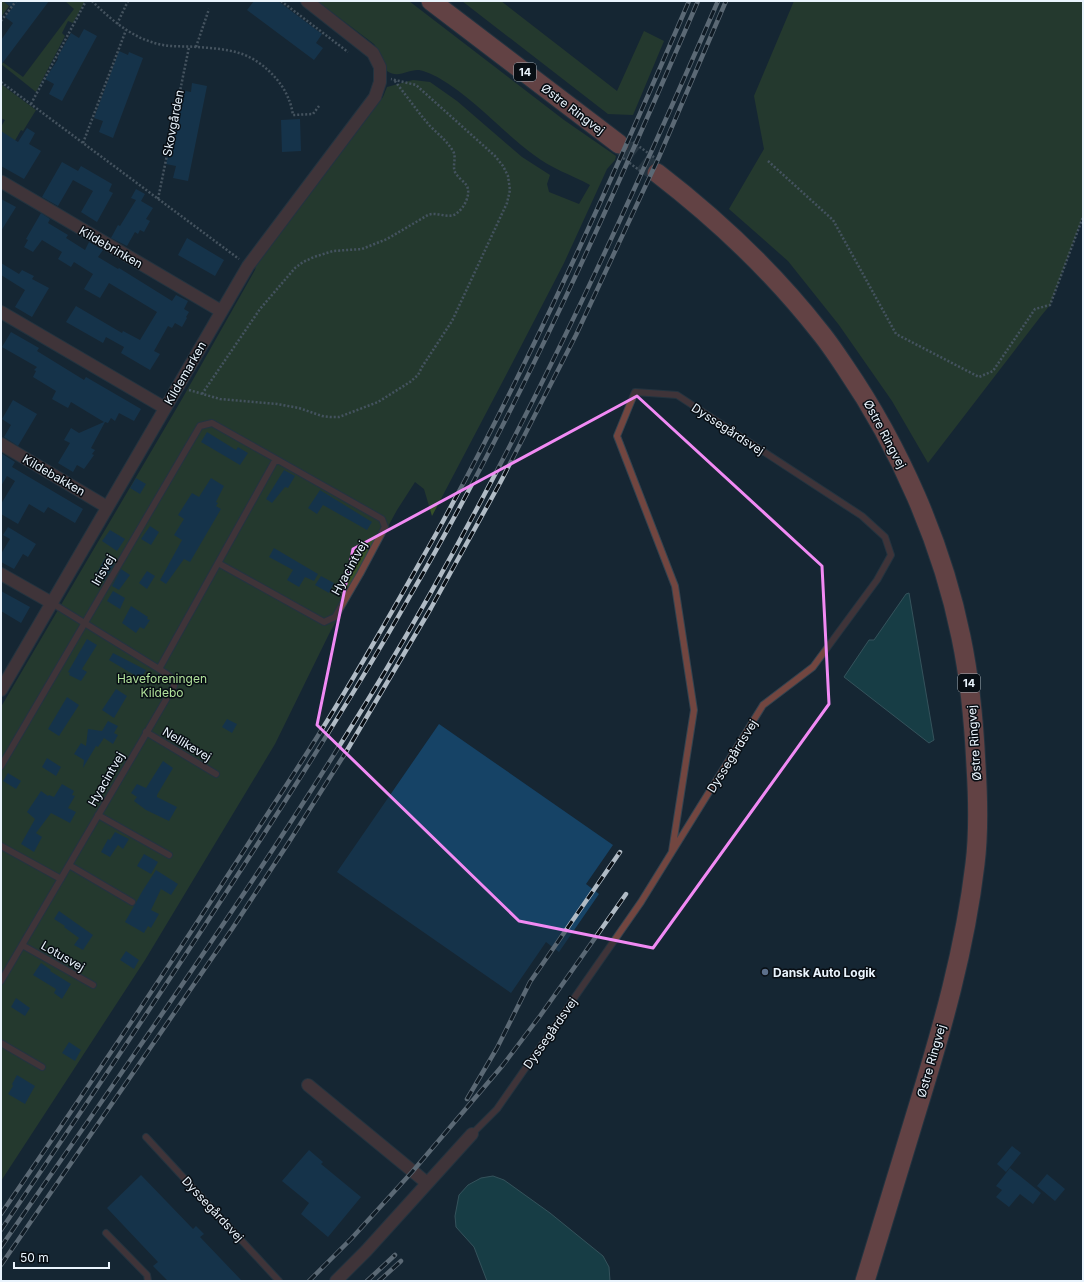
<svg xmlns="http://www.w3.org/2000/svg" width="1084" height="1282" viewBox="0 0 1084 1282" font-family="Inter,sans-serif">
<rect width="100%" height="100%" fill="#162633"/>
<path fill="#365029" d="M1,1H3L9,6L1,17Z
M65,1H85L73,23L68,21L62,33L65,36L36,92L1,64V61L23,77L74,9Z
M317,1H409L564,120L616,156L615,160L607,169L564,263L505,377L432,516L424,489L415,482L397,510L329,634L275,744L145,960L1,1181V707L182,399L255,270L256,266L383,97L387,87L413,80L430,82L457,101L522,157L550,175L547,184L549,192L579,204L590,185C572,175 550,168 534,155C501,131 474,98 439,78C434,75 425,71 419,70C408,69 399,79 387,71L386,66L381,54L374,44Z
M462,1H501L617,91L644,31L664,41L633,115L608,114Z
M794,1H1083V216L1050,305L1041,316L928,463L892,401L839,325L788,261L729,209L764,149L754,96Z
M1,84L36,110L23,131L21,130L1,165V127L5,120L1,118Z"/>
<path fill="#1a595c" stroke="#58888c" d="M909,593L934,740L929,743L844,677L869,640H874L906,594Z
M493,1176L504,1180L550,1213L603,1256L609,1267L610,1281H487L474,1247L456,1227L455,1216L459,1195L468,1185L481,1178Z"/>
<path fill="#164366" d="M3,1H49L1,65V40L13,23L5,17L12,8Z
M254,1H278L322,34L316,43L323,48L314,60L247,10Z
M84,29L97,36L62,101L49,94L54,84L45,79L58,59L57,58L71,33L79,38Z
M119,51L128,55L129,52L143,58L113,138L99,132L103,121L94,118Z
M192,83L207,86L188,181L173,178L176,166L166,164L181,90L191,92Z
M300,119L301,151L282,152L281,120Z
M27,128L35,133L29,144L41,151L24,179L1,166V131L18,142Z
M62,162L78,171L81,166L112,184L109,191L113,193L97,222L81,212L93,191L73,180L58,206L42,197Z
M136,189L145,194L141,201L153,208L146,219L150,221L144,232L140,230L138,234L135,232L127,246L111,238L118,225L120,226L136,200L131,198Z
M1,199L16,207L1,231Z
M41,213L50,219L48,223L68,235L66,238L85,250L89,242L103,250L98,257L118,269L119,268L172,301L176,295L188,301L184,309L189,312L186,317L187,318L182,327L175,323L172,328L168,326L154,351L160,354L150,370L121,353L124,347L106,337L103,343L66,322L76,306L122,333L123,331L140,340L157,312L109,283L100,298L84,289L93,274L74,262L71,267L58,259L62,252L42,240L33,252L24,247L28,240L26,239Z
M187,238L224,260L215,276L178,255Z
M1,263L19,274L22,270L34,276L32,279L49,288L32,317L15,307L25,290L1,275Z
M11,332L39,348L37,351L84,380L86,377L141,409L134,421L119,413L115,421L111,418L108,423L105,422L91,448L95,450L92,454L94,455L84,469L77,465L73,472L58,463L70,443L64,440L71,428L79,433L104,422L71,402L68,408L52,399L56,391L33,377L36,371L34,370L37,367L2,347Z
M13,400L37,414L18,446L4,437L11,425L2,419Z
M207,432L236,450L238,447L248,453L240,465L201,442Z
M1,453L15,462L12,467L83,509L75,523L48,507L44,513L29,504L18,524L1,514V504L15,481L7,476L1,486Z
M284,470L295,476L288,488L285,487L272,503L266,499Z
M136,478L146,484L140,494L130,488Z
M211,478L224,486L216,502L218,503L216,506L221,509L190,562L184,559L166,584L160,580L182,540L174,535L184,519L178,515L192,493L199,497Z
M320,490L372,522L367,530L323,505L317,514L308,508Z
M150,526L159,532L151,545L141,539Z
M8,527L36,544L28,557L23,554L14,569L1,562V554L10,539L3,535Z
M110,530L125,539L117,551L102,541Z
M274,548L318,574L314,581L305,577L299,587L287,580L293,570L269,557Z
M105,558L114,564L104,581L96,575Z
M121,569L130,575L119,590L112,586Z
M147,571L155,576L147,589L139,583Z
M321,576L334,583L329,593L315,585Z
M1,591L30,607L21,623L1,611Z
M113,591L125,598L120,609L107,601Z
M131,606L148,617L147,619L150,620L144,629L140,627L136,633L122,623Z
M87,639L97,645L82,669L87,672L81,681L69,675L70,673L68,672Z
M113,653L146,670L141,679L109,660Z
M116,689L127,696L114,718L102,710Z
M67,697L79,705L59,736L48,729Z
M227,719L237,724L232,733L222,727Z
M108,721L118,726L114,733L118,735L113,744L104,738L98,747L96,746L83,768L84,760L74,754L81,743L86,746L88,729L102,731Z
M439,724L613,845L586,884L599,894L559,952L546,942L511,993L337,872Z
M47,758L61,767L56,776L42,767Z
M163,761L173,768L157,795V797L177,807L169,821L146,810L134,801L137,797L131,793L137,784L146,788Z
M8,773L21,781L16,789L3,781Z
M62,784L74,791L72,795L75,796L68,808L76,812L70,823L51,813L36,833L42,837L34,852L21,844L35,819L27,812L41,791L48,796L49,795L54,797Z
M115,832L129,839L123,849L118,845L110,857L101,852L108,839L110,840Z
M144,854L158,862L151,874L137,866Z
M156,870L178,884L171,895L161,889L151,910L159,914L151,928L148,926L144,933L125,922L143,890Z
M59,911L93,935L83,950L74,945L79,938L64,927L65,926L54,919Z
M126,951L139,960L134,969L120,960Z
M41,963L51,970L50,971L71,984L62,999L54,993L56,989L33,975Z
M16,998L30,1008L25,1016L11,1007Z
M69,1042L81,1050L75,1061L62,1053Z
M17,1075L35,1086L25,1104L8,1094L13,1086L12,1084Z
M1012,1146L1021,1153L1006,1172L997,1164Z
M309,1150L323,1162L321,1164L361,1197L328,1237L301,1214L309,1203L282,1181Z
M1010,1168L1041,1193L1033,1204L1020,1194L1009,1207L996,1197L1002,1190L996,1186Z
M1047,1174L1065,1189L1055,1201L1037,1186Z
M141,1175L193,1229L196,1226L204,1234L200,1237L242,1281H168L153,1266L158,1262L107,1208Z"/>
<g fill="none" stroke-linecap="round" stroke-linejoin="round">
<path stroke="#364551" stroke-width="19" stroke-dasharray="19 10" stroke-linecap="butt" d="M619,144L657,173"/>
<g stroke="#34434f" stroke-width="8">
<path id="lane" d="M218,563L324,622L335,617L360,574L385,527L382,519L276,459
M52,603L159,669
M146,732L216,774
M1,766L200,426L212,423L276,459L159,669C166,674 175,677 174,686L1,981
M98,815L169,855
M1,846L61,879
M69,865L132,902
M22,945L93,985
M1,1043L42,1067
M472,1134L497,1109L641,902L763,705L813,667L877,580L891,555L885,537L862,516L677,395L635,392L617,436L675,586L694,710L672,851
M146,1137L279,1281
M106,1233L147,1275L148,1281"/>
</g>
<g stroke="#34434f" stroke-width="14">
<path id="street" d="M1,183L2,182L221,311
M1,312L165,408
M1,444L107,507
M1,574L52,603
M1,690L248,266L375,97L380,82V67L373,53L307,1
M308,1085L427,1183
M336,1281L366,1251L472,1134"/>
</g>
<g stroke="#34434f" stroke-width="21">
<path id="primary" d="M431,1L619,144
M657,173C718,220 773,272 820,332C829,343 837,355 845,367C899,446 942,543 961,637C970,680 974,723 976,766C978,798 979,832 975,864C965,949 942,1029 917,1110C900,1167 882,1224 865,1281"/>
</g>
<path stroke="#7c8994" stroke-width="2.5" stroke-dasharray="2 2" stroke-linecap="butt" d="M92,1C112,21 135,40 163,45C174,47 186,46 197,47C211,48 226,49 239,53C260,59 282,80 289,100C291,104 292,110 293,115L313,114L319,106
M281,1L348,52
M1,21L16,1
M117,24L128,1
M196,47L209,9
M1,82L239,259
M31,104L86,1
M633,142L655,158
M83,143L126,30
M623,158L643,173
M768,161L833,220L896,334L979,377L993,371L1035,309L1050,305L1083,217
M158,199L189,47
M189,390L220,399L277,404L299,408L322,416L330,417H339L378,402L410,382L418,375L422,367L452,321L507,203L510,190L508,176L503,166L495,156L416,85L391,79
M202,394L260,309L295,268L303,262L314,257L333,251L362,249L387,239L428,215C437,211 449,220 457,213C464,208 471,195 467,186C464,181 458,178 455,172C452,165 457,158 453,151C447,141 438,134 430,126C417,111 406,95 394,80"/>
<use href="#lane" stroke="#724640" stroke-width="6"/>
<use href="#street" stroke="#724640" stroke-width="12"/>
<use href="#primary" stroke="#be6459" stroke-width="19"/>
<g stroke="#b0bbc5" stroke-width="4.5">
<path id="rail" d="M467,1099L497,1048L530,982L620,852
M1,1214C83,1095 164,974 243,852C268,813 294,774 319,734C360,669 398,601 436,534C531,361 611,182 689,1
M1,1230C88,1102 174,974 257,845C310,763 362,681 410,596C521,405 611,203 698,1
M1,1247C131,1058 265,871 383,675C512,459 618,231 718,1
M1,1265L232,929L289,842L346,752L431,608L500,483L576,335L659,157L726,1
M309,1281L351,1239L412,1172L503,1065L540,1016L626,894
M367,1281L395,1255
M379,1281L401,1261"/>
</g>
<use href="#rail" stroke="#080e14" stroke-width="3" stroke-dasharray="9" stroke-linecap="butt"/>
</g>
<path d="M0 0H1084V1282H0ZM637,396L822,566L829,704L653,948L519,921L317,725L353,549Z" fill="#162633" fill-opacity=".55" fill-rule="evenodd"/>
<path fill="none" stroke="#f18af4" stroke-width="3" stroke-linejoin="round" d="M637,396L822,566L829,704L653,948L519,921L317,725L353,549Z"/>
<circle fill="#5c6f8a" stroke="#080e14" stroke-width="1.5" cx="765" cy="972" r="4"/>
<g text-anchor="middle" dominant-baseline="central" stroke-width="3" stroke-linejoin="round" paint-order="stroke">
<g fill="#080e14" stroke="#a6afb7" stroke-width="1">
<rect x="514" y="63" width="22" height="18" rx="3"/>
<rect x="958" y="674" width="22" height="18" rx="3"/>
</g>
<g font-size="11" font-weight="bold" fill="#eaf4fd">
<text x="525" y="72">14</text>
<text x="969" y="683">14</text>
</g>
<g font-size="12" fill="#eaf4fd" stroke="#080e14">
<text transform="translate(573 109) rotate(37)">Østre Ringvej</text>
<text transform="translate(173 123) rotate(-79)">Skovgården</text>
<text transform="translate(111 247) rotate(30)">Kildebrinken</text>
<text transform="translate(185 373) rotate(-60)">Kildemarken</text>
<text transform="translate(728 429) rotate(33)">Dyssegårdsvej</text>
<text transform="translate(885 434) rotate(62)">Østre Ringvej</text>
<text transform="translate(54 475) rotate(30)">Kildebakken</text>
<text transform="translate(349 568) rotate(-61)">Hyacintvej</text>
<text transform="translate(103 570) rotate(-60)">Irisvej</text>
<text transform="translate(974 743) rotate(-94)">Østre Ringvej</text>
<text transform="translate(187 744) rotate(31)">Nellikevej</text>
<text transform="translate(732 756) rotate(-58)">Dyssegårdsvej</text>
<text transform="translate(106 779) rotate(-60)">Hyacintvej</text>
<text transform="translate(63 956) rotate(30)">Lotusvej</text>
<text transform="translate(550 1033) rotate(-55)">Dyssegårdsvej</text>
<text transform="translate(931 1061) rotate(-74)">Østre Ringvej</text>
<text transform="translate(213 1209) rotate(47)">Dyssegårdsvej</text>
</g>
<g font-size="12" fill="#b0e19a" stroke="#080e14">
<text x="162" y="678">Haveforeningen<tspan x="162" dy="14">Kildebo</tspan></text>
</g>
<g font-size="12" font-weight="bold" fill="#eaf4fd" stroke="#080e14" text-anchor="start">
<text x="773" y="972">Dansk Auto Logik</text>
</g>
</g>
<rect width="1084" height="1282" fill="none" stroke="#eaf4fd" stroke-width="4"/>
<path d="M14 1262v6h95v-6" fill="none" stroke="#eaf4fd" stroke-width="2"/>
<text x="20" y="1262" font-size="12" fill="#eaf4fd" stroke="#080e14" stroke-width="3" paint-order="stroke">50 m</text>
</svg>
